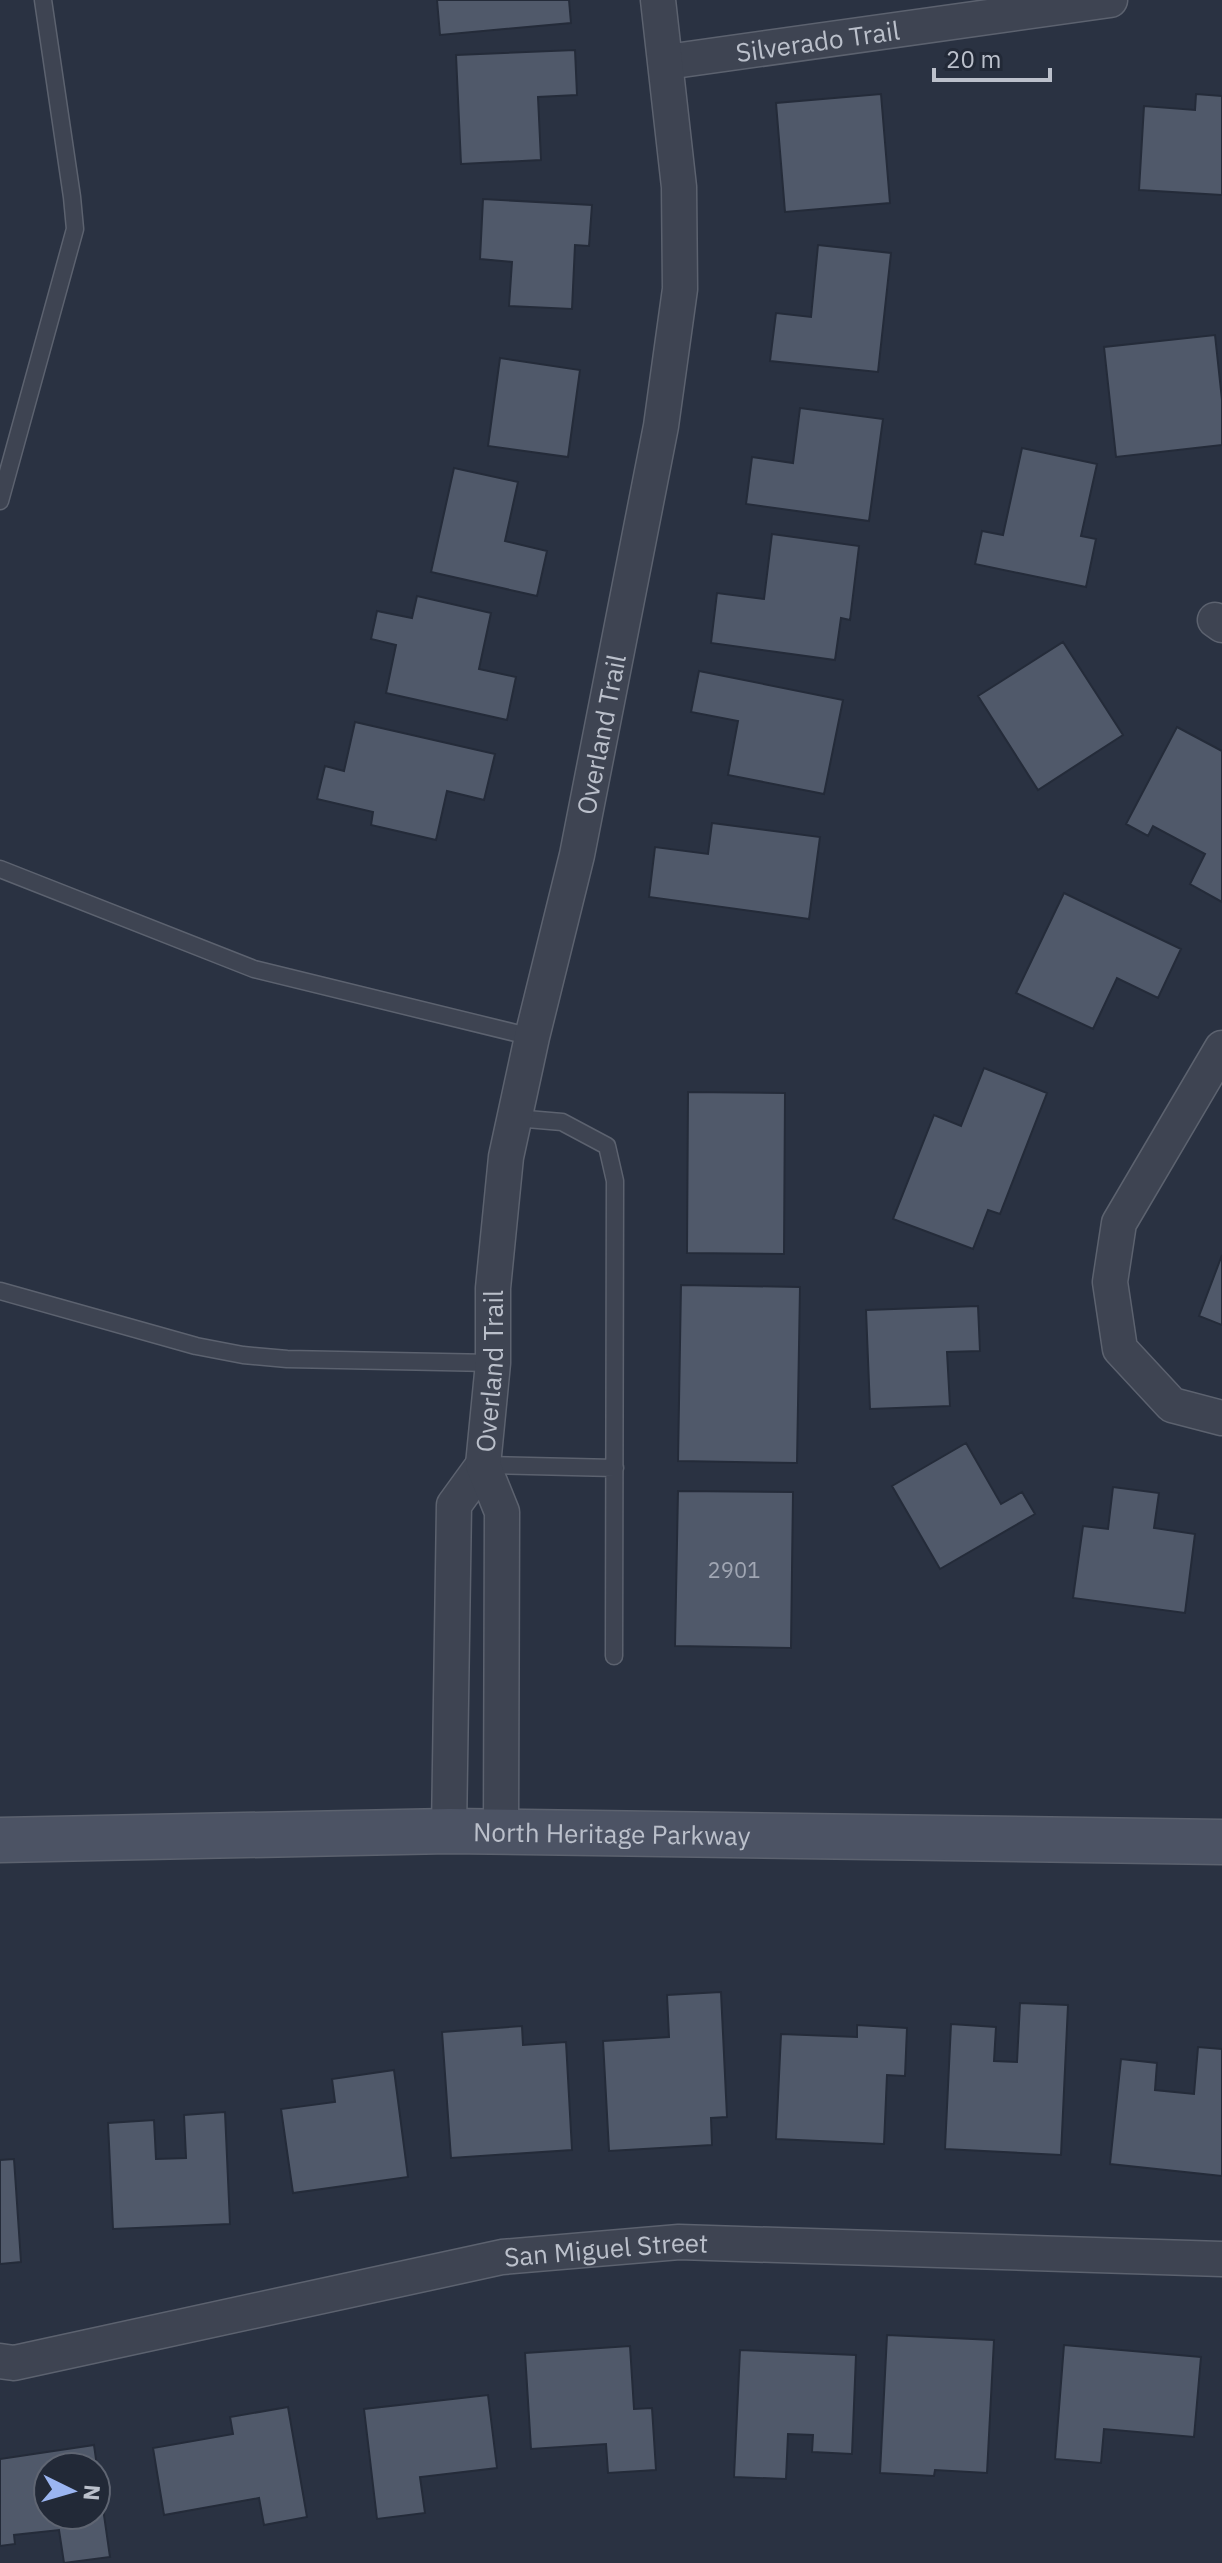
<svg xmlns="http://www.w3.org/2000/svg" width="1222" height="2563" viewBox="0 0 1222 2563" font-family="'IBM Plex Sans',sans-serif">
<rect width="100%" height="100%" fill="#2a3242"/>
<path fill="#50596a" stroke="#242b39" stroke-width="2" fill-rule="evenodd" d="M437,0H569L571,23L440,35Z
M575,50L577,95L538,97L541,160L461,164L456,55Z
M881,94L890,203L785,212L776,103Z
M1196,94L1222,96V195L1139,190L1144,106L1195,110Z
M483,199L592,205L589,246L575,245L572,309L509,306L512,262L480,259Z
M818,245L891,253L878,372L770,361L776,313L811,317Z
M1215,335L1222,400V445L1116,457L1104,347Z
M500,358L580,370L568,457L488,446Z
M800,408L883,419L869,521L746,504L752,457L793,463Z
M1022,448L1097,464L1081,536L1096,539L1086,587L975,564L982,531L1003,535Z
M454,468L518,482L505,541L547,551L537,596L431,572Z
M772,534L859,546L850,620L841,618L835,660L711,643L717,593L764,599Z
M417,596L491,613L479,669L516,677L507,720L386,693L396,645L371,639L377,611L412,618Z
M1063,642L1123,735L1038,790L978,696Z
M699,671L843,700L824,794L728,775L738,721L691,712Z
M355,722L495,754L484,800L447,791L436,840L371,825L373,812L317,799L325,766L344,771Z
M1177,727L1222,751V902L1190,884L1205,854L1153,826L1148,836L1126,824Z
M712,823L820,837L809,919L649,897L655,847L708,854Z
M1064,893L1181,949L1158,998L1117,978L1093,1029L1016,993Z
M984,1068L1047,1093L1000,1214L988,1210L973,1249L893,1219L934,1115L961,1126Z
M688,1092L785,1093L784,1254L687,1253Z
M1222,1255V1325L1199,1316Z
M681,1285L800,1287L797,1463L678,1461Z
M978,1306L980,1351L947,1352L950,1406L870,1409L866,1310Z
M966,1443L1001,1504L1022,1492L1035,1514L940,1569L892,1486Z
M1113,1487L1159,1493L1154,1528L1195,1534L1185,1613L1073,1598L1083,1526L1108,1529Z
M678,1491L793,1492L791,1648L675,1646Z
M721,1992L727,2117L711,2118L712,2145L609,2151L603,2041L669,2037L667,1995Z
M1020,2003L1068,2005L1061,2155L945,2149L951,2024L996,2027L994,2061L1017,2062Z
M857,2025L907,2028L905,2076L887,2075L884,2144L776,2139L781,2034L857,2037Z
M522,2026L523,2045L566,2042L572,2150L451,2158L442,2032Z
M1198,2047L1222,2049V2176L1110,2164L1121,2059L1157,2063L1155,2090L1194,2094Z
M394,2070L408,2177L293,2193L281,2109L335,2102L332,2079Z
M225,2112L230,2224L113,2229L108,2123L154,2120L156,2159L186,2158L184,2115Z
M14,2159L21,2262L0,2264V2160Z
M887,2335L994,2340L987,2473L935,2470L934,2476L880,2473Z
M1064,2345L1201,2357L1194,2437L1104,2429L1101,2463L1055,2459Z
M630,2346L634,2409L652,2408L656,2470L608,2473L606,2444L531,2449L525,2353Z
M740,2350L856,2355L852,2454L812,2452L813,2435L788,2434L786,2479L734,2477Z
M488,2395L497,2468L420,2477L425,2513L377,2519L364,2409Z
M288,2407L307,2517L264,2525L259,2498L164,2515L153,2448L233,2434L230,2417Z
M94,2445L110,2557L64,2563L59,2530L14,2535L15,2544L0,2546V2459ZM48,2467H96V2515H48Z"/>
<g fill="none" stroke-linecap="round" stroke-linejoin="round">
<g stroke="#5c626f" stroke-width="19">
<path id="lane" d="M0,501L75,229L72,197L43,0
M0,869L254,969L532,1037
M515,1118L562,1122L607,1146L615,1181L614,1656
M0,1291L196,1346L243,1355L287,1359L493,1363
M483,1465L615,1468"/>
</g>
<g stroke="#5c626f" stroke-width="37">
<g id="street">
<path id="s1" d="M667,62L1110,0"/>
<path d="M1215,620L1222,625"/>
<path d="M1222,1048L1119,1223L1110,1282L1120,1349L1172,1405L1222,1418"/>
<path d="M449,1831L454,1505L483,1465"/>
<path id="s2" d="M501,1831L502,1512L483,1465L493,1363V1288L506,1157L532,1037L577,855L661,426L680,289L679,187L658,0"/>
<path id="s3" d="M0,2361L14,2363L502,2257L679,2242L1222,2259"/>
</g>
</g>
<g stroke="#5c626f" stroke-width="47">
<g id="secondary">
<path id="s4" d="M0,1840L449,1831L1222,1842"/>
</g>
</g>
<use href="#lane" stroke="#3e4452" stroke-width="16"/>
<use href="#street" stroke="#3e4452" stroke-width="34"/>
<use href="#secondary" stroke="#4c5364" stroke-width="44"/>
</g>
<g text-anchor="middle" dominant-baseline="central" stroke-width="7" stroke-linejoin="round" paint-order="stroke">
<g font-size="22" fill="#a0a6b3">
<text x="734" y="1569">2901</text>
</g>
<g font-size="26" fill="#bbc0cb" stroke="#222937">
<text stroke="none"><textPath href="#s1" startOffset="152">Silverado Trail</textPath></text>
<text stroke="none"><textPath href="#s2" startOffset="1112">Overland Trail</textPath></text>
<text stroke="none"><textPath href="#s2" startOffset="464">Overland Trail</textPath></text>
<text stroke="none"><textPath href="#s4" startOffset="612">North Heritage Parkway</textPath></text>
<text stroke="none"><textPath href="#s3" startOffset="618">San Miguel Street</textPath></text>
</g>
</g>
<g transform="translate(72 2491) rotate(95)"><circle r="38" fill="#222937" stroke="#5f6572" stroke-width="2"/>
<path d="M0-6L14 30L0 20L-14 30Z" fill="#9bb5f1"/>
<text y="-12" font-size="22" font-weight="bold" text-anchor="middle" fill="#bbc0cb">N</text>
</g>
<path d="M934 68v12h116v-12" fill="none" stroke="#bbc0cb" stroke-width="4"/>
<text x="946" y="68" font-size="24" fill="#bbc0cb" stroke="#222937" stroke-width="6" paint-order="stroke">20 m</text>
</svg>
